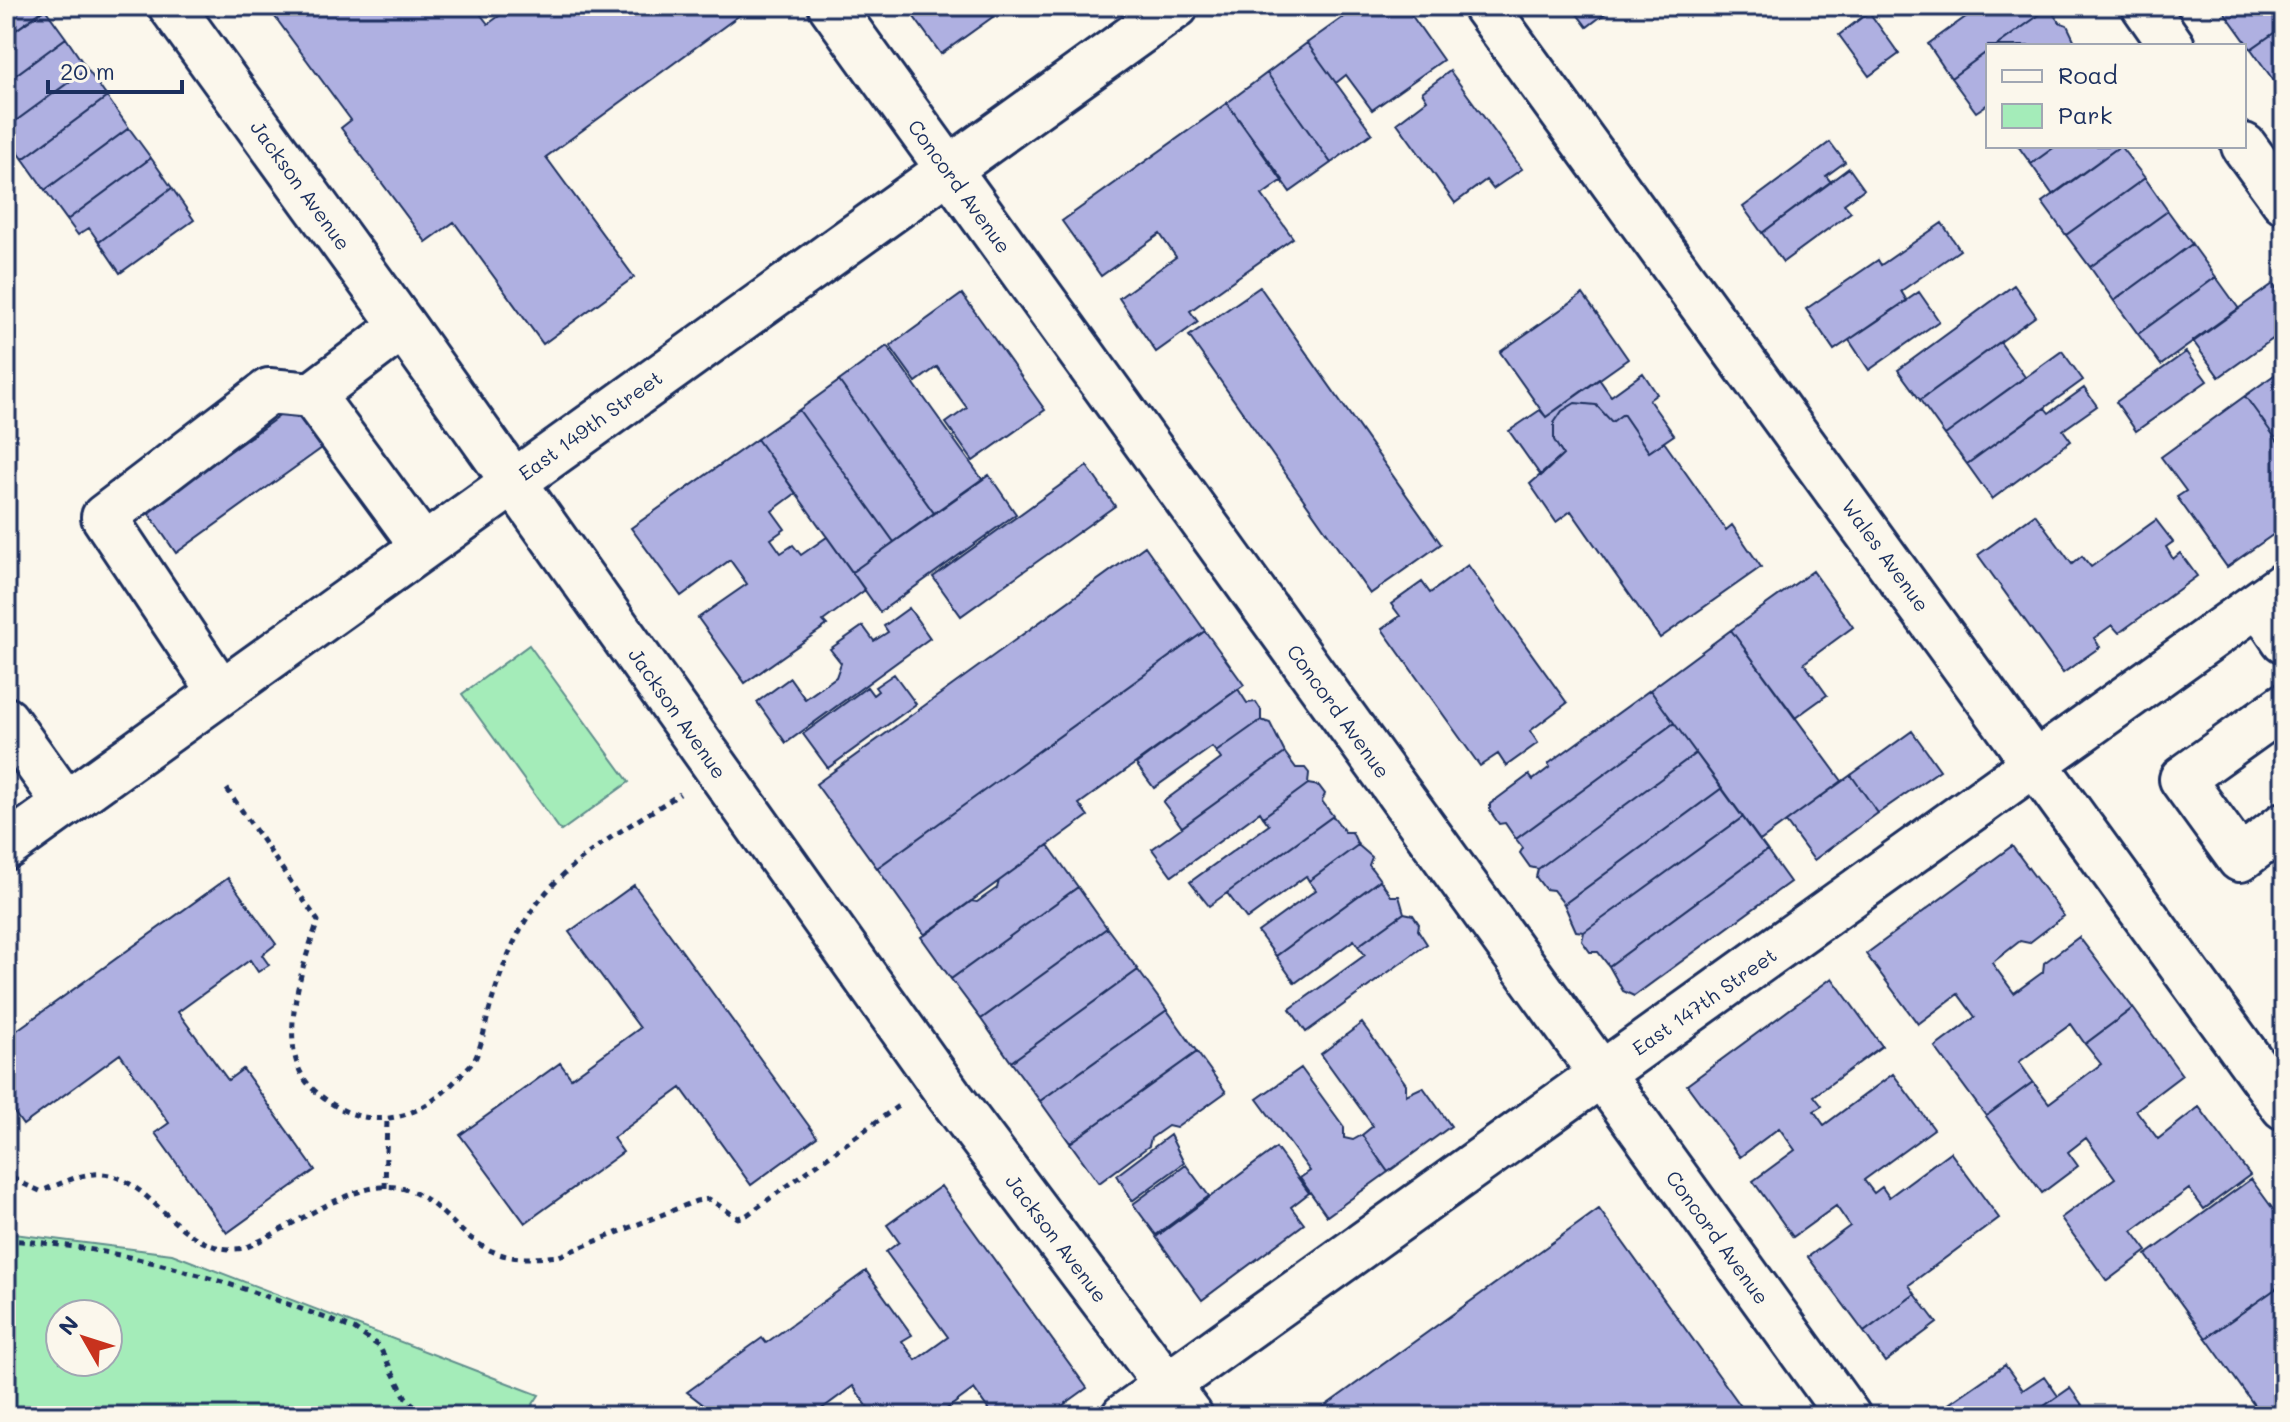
<svg xmlns="http://www.w3.org/2000/svg" width="2290" height="1422" viewBox="0 0 2290 1422" font-family="Mali,sans-serif">
<rect width="100%" height="100%" fill="#fbf7ec"/>
<filter id="ink" filterUnits="userSpaceOnUse"><feTurbulence type="fractalNoise" baseFrequency=".0125" numOctaves="2"/><feDisplacementMap in="SourceGraphic" scale="16" xChannelSelector="R" yChannelSelector="G"/><feConvolveMatrix kernelMatrix="1 2 1 2 8 2 1 2 1" color-interpolation-filters="sRGB"/></filter>
<g filter="url(#ink)">
<path fill="#a4ecb9" stroke="#608e8c" stroke-width="2" fill-rule="evenodd" d="M529,645L629,782L561,831L462,694Z
M6,1233L172,1254L539,1395L525,1416H6ZM60,1314H108V1362H60Z"/>
<path fill="#afb0e1" stroke="#1b2f5e" stroke-width="2" d="M6,6H50L6,37Z
M267,6H474L488,24L513,6H752L546,157L634,277L543,344L454,222L426,242L341,128L351,120Z
M906,6H1008L941,54Z
M1359,6H1405L1443,60L1372,110L1346,75L1336,83L1307,43Z
M1571,6H1615L1587,27Z
M1981,6L2049,8L1996,46H1988V51L1951,78L1928,44Z
M2220,6H2284V26L2251,49Z
M2049,8L2059,22L2067,25L2077,46H1996Z
M45,9L66,38L6,82V37Z
M1869,12L1899,54L1869,76L1839,35Z
M2284,26V95L2251,49Z
M66,38L87,69L6,128V82Z
M1307,43L1372,133L1331,163L1267,73Z
M1988,51V104L1976,112L1951,78Z
M87,69L107,97L23,159L6,135V128Z
M1450,71L1522,169L1493,189L1486,180L1455,203L1397,123L1427,100L1422,92Z
M1267,73L1331,163L1290,192L1227,103Z
M107,97L129,128L45,190L23,159Z
M1227,103L1283,180L1262,195L1293,238L1190,311L1198,322L1156,352L1119,298L1176,257L1160,234L1101,276L1062,221Z
M129,128L151,158L67,220L45,190Z
M1830,142L1845,162L1826,176L1831,182L1762,233L1743,207Z
M2018,146H2056L2031,164Z
M2056,146H2120L2053,195L2031,164Z
M2120,146L2145,178L2066,235L2042,202Z
M151,158L172,188L99,242L89,228L78,235L67,220Z
M1849,168L1864,189L1844,204L1851,212L1783,262L1762,233Z
M2145,178L2168,211L2090,267L2066,235Z
M172,188L194,220L120,273L99,242Z
M2168,211L2192,244L2114,301L2090,267Z
M1942,223L1960,250L1901,291L1907,301L1834,350L1806,309L1878,260L1881,265Z
M2192,244L2216,277L2138,334L2114,301Z
M2216,277L2239,309L2161,365L2138,334Z
M2273,284L2284,300V331L2219,377L2193,341Z
M2014,285L2036,316L1920,400L1898,370Z
M1260,287L1441,544L1370,594L1189,336Z
M1919,292L1939,321L1869,370L1849,340Z
M962,294L1045,410L973,461L946,423L967,408L937,367L916,382L890,346Z
M1583,294L1628,359L1546,417L1500,352Z
M2000,342L2025,377L1945,435L1920,400Z
M887,346L982,479L934,513L839,381Z
M2062,351L2083,380L1967,464L1945,435Z
M2186,352L2207,381L2136,431L2116,402Z
M2284,368V450L2245,396Z
M1643,373L1657,394L1649,400L1674,435L1649,452L1623,414L1612,422L1596,405L1575,403L1562,411L1554,423V440L1563,455L1541,476L1509,431L1540,410L1546,417L1599,379L1611,396Z
M839,381L934,513L894,542L799,410Z
M2084,388L2097,406L2063,430L2071,441L1992,499L1967,464L2045,408L2049,413Z
M2245,396L2284,450V527L2227,567L2177,497L2186,491L2161,457Z
M1575,403L1596,405L1612,422L1623,414L1649,452L1664,442L1726,530L1732,525L1761,567L1660,638L1571,511L1556,522L1530,484L1563,455L1554,440V423L1562,411Z
M292,407L322,448L176,553L147,511Z
M799,410L894,542L852,572L757,439Z
M757,439L796,493L772,511L785,529L771,539L781,553L793,545L801,555L827,537L865,590L823,621L827,625L745,683L698,618L747,584L730,560L681,596L631,528Z
M1087,466L1115,506L961,616L933,577Z
M989,475L1016,514L880,612L852,572Z
M2035,514L2072,564L2082,556L2091,567L2156,520L2173,542L2166,547L2173,559L2180,553L2197,576L2119,633L2112,625L2094,638L2100,647L2063,673L1978,555Z
M1145,546L1205,631L877,868L816,784Z
M1468,565L1567,703L1530,731L1538,743L1506,766L1498,754L1480,766L1382,629L1400,616L1391,604L1422,582L1430,593Z
M1813,571L1853,627L1804,663L1827,695L1795,718L1731,630Z
M909,608L930,638L786,743L757,702L790,678L805,699L836,677L841,663L830,649L863,626L874,641L888,632L884,626Z
M1731,630L1842,781L1760,841L1650,690Z
M1205,631L1244,685L1079,804L1088,816L925,935L877,868Z
M894,674L916,704L828,768L803,734L867,687L873,695L878,691L875,687Z
M1238,689L1247,703L1256,702L1261,710V720L1216,752L1212,747L1154,788L1136,764Z
M1650,690L1674,723L1516,839L1505,823L1499,824L1490,811V804L1529,775L1533,780L1550,767L1548,764Z
M1261,720L1270,723L1285,753L1182,827L1163,802L1221,759L1216,752Z
M1674,723L1696,753L1538,869L1530,867L1520,853L1523,848L1516,839Z
M1912,731L1940,770L1878,813L1851,775Z
M1285,753L1296,768H1305L1309,773L1308,784L1263,817L1260,812L1172,876L1152,849Z
M1696,753L1722,788L1564,904L1553,890L1545,889L1536,877L1538,869Z
M1851,775L1878,813L1814,860L1786,822Z
M1308,784L1319,786L1325,794L1322,801L1333,816L1209,906L1190,882L1269,825L1263,817Z
M1722,788L1743,817L1584,932L1576,931L1564,904Z
M1333,816L1345,832H1352L1358,845L1309,881L1306,876L1247,919L1227,893Z
M1743,817L1767,850L1609,966L1598,952H1590L1582,941L1584,932Z
M1048,845L1078,887L951,979L921,937L971,901L977,902L997,888L999,881Z
M1358,845L1372,857L1369,865L1380,880L1276,956L1258,932L1316,890L1309,881Z
M2012,846L2064,916L2029,943L2020,941L1992,963L2014,993L2043,972L2044,963L2079,937L2133,1008L2085,1044L2071,1024L2019,1062L2033,1082L1986,1116L1935,1047L1975,1017L1958,994L1918,1024L1866,954Z
M1767,850L1790,882L1634,996L1623,991L1609,966Z
M228,878L276,944L262,955L269,965L258,972L250,960L178,1012L228,1080L243,1069L315,1170L227,1233L155,1133L169,1123L120,1054L23,1125L6,1101V1038Z
M1380,880L1391,896H1399L1404,913L1358,946L1354,940L1295,983L1276,956Z
M634,885L817,1137L751,1185L681,1088L613,1138L623,1152L525,1223L460,1135L560,1063L571,1078L640,1028L569,932Z
M1078,887L1107,928L981,1019L951,979Z
M1404,913L1413,915L1419,924L1418,930L1427,944L1306,1032L1290,1009L1365,955L1358,946Z
M1107,928L1138,970L1011,1062L981,1019Z
M1138,970L1167,1010L1040,1101L1011,1062Z
M1832,978L1882,1046L1814,1096L1822,1106L1814,1111L1824,1125L1893,1074L1934,1129L1864,1180L1874,1193L1882,1187L1889,1197L1950,1152L1999,1218L1909,1285L1915,1294L1864,1332L1808,1257L1850,1226L1836,1206L1793,1237L1753,1181L1795,1150L1779,1128L1740,1157L1687,1085Z
M2133,1008L2182,1075L2136,1110L2158,1139L2199,1107L2250,1175L2204,1209L2189,1189L2132,1231L2147,1251L2107,1281L2061,1218L2115,1178L2086,1138L2068,1152L2078,1166L2042,1193L1986,1116L2033,1082L2049,1103L2101,1064L2085,1044Z
M1167,1010L1197,1052L1070,1143L1040,1101Z
M1362,1023L1406,1084V1095L1423,1087L1451,1126L1388,1172L1362,1135L1373,1126L1321,1054Z
M1197,1052L1226,1092L1176,1128L1168,1126L1151,1138L1149,1146L1099,1183L1070,1143Z
M1301,1068L1344,1127V1138L1353,1140L1362,1135L1388,1172L1327,1216L1300,1178L1310,1171L1257,1099Z
M1170,1135L1184,1163L1132,1201L1117,1175Z
M1276,1148L1309,1193L1291,1207L1304,1224L1202,1300L1156,1237Z
M1186,1165L1209,1196L1156,1235L1133,1204Z
M2251,1179L2284,1224V1283L2206,1338L2146,1255Z
M941,1186L1087,1388L1048,1416H993L974,1389L937,1416H874L853,1386L812,1416H718L687,1392L762,1338L766,1343L866,1271L912,1335L902,1341L916,1360L948,1337L886,1252L899,1242L887,1225Z
M1599,1209L1748,1416H1311Z
M2284,1283V1405L2269,1416H2262L2206,1338Z
M1915,1294L1937,1323L1885,1362L1864,1332Z
M2005,1365L2023,1390L2044,1376L2058,1396L2030,1416H1944L1940,1410Z
M2070,1388L2085,1409L2075,1416H2030Z"/>
<g fill="none" stroke-linecap="round" stroke-linejoin="round">
<g stroke="#1b2f5e" stroke-width="50">
<path id="minor" d="M171,6L403,326L949,1095L1190,1416
M831,6L1848,1416
M1485,6L2284,1107
M2144,6L2172,46
M2244,146L2284,201
M312,395L403,326
M2259,603L2284,640
M221,692L104,517L269,391L312,395L423,546
M2284,706L2182,779L2240,859L2284,825
M6,720L66,804
M1124,1416L2284,585"/>
</g>
<g stroke="#1b2f5e" stroke-width="50">
<path id="major" d="M6,847L1176,6"/>
</g>
<path stroke="#1b2f5e" stroke-width="5" stroke-dasharray="6 6" stroke-linecap="butt" d="M227,789L318,921C303,964 272,1052 313,1089C361,1134 414,1125 456,1080C462,1073 472,1065 476,1057C483,1041 486,1021 491,1004C501,971 515,933 536,905C571,857 631,825 680,794
M6,1168L17,1181L40,1191C58,1186 75,1175 94,1174C150,1169 178,1260 245,1248C284,1231 332,1196 373,1188C430,1177 448,1232 492,1251C513,1261 536,1258 559,1256L696,1201L709,1199L738,1218L747,1215L901,1104
M385,1188L387,1120
M6,1240C125,1246 244,1286 354,1329L379,1346L406,1398L426,1416"/>
<use href="#minor" stroke="#fbf7ec" stroke-width="44"/>
<use href="#major" stroke="#fbf7ec" stroke-width="44"/>
</g>
</g>
<g text-anchor="middle" dominant-baseline="central" stroke-width="7" stroke-linejoin="round" paint-order="stroke">
<g font-size="20" fill="#1b2f5e" stroke="#fbf7ec">
<text transform="translate(301 185) rotate(54)">Jackson Avenue</text>
<text transform="translate(960 186) rotate(54)">Concord Avenue</text>
<text transform="translate(590 425) rotate(-36)">East 149th Street</text>
<text transform="translate(1886 555) rotate(54)">Wales Avenue</text>
<text transform="translate(1339 711) rotate(54)">Concord Avenue</text>
<text transform="translate(678 713) rotate(55)">Jackson Avenue</text>
<text transform="translate(1704 1001) rotate(-35)">East 147th Street</text>
<text transform="translate(1718 1237) rotate(54)">Concord Avenue</text>
<text transform="translate(1057 1238) rotate(53)">Jackson Avenue</text>
</g>
</g>
<rect width="2290" height="1422" fill="none" stroke="#fbf7ec" stroke-width="32"/>
<rect x="16" y="16" width="2258" height="1390" fill="none" stroke="#1b2f5e" stroke-width="3" filter="url(#ink)"/>
<rect x="1986" y="44" width="260" height="104" fill="#fbf7ec" stroke="#a1a7b3" stroke-width="2"/>
<rect x="2002" y="70" width="40" height="12" fill="#fbf7ec" stroke="#a1a7b3" stroke-width="2"/>
<text x="2058" y="84" font-size="24" fill="#1b2f5e">Road</text>
<rect x="2002" y="104" width="40" height="24" fill="#a4ecb9" stroke="#a1a7b3" stroke-width="2"/>
<text x="2058" y="124" font-size="24" fill="#1b2f5e">Park</text>
<g transform="translate(84 1338) rotate(309)"><circle r="38" fill="#fbf7ec" stroke="#a1a7b3" stroke-width="2"/>
<path d="M0-6L14 30L0 20L-14 30Z" fill="#c8321e"/>
<text y="-12" font-size="22" font-weight="bold" text-anchor="middle" fill="#1b2f5e">N</text>
</g>
<path d="M48 80v12h134v-12" fill="none" stroke="#1b2f5e" stroke-width="4"/>
<text x="60" y="80" font-size="24" fill="#1b2f5e" stroke="#fbf7ec" stroke-width="6" paint-order="stroke">20 m</text>
</svg>
